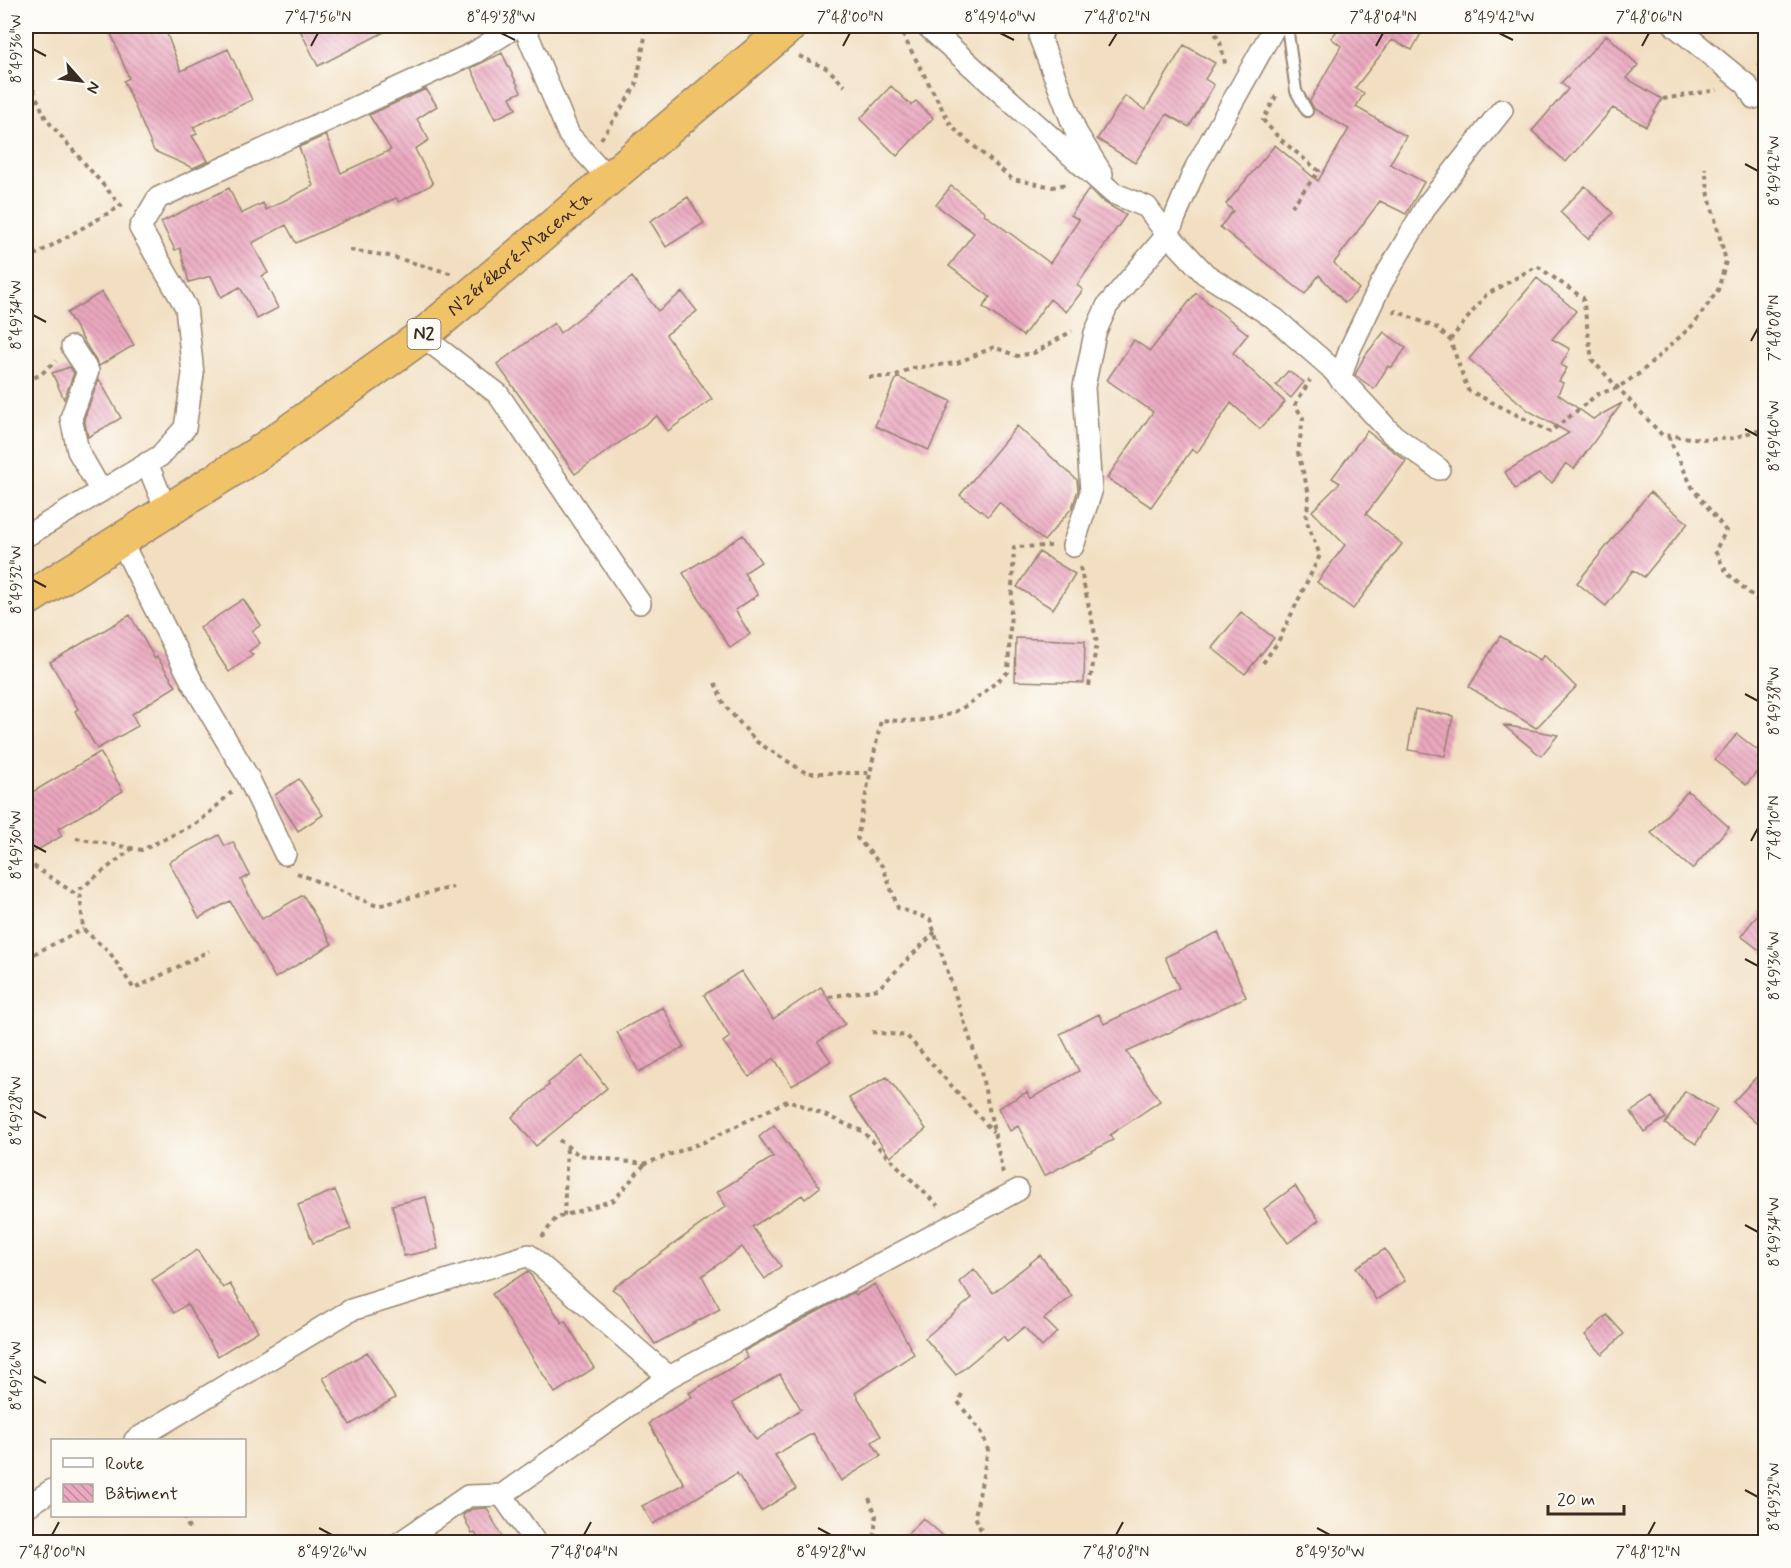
<svg xmlns="http://www.w3.org/2000/svg" width="1791" height="1568" viewBox="0 0 1791 1568" font-family="Mynerve,sans-serif">
<defs>
<pattern id="building-back-hatch" width="6" height="6" patternUnits="userSpaceOnUse" patternTransform="scale(1.5)"><rect width="6" height="6" fill="#eba8c0"/><path d="M-1 5l2 2M0 0l6 6M5-1l2 2" fill="none" stroke="#c0899b"/></pattern>
</defs>
<rect width="100%" height="100%" fill="#fdfcf7"/>
<filter id="ink" filterUnits="userSpaceOnUse"><feTurbulence type="fractalNoise" baseFrequency=".0167" numOctaves="2"/><feDisplacementMap in="SourceGraphic" scale="12" xChannelSelector="R" yChannelSelector="G"/><feConvolveMatrix kernelMatrix="1 2 1 2 8 2 1 2 1" color-interpolation-filters="sRGB"/></filter>
<filter id="wash" filterUnits="userSpaceOnUse"><feTurbulence type="fractalNoise" baseFrequency=".008" numOctaves="4" result="noise"/><feDisplacementMap in="SourceGraphic" scale="24" xChannelSelector="R" yChannelSelector="G"/><feGaussianBlur stdDeviation="1.35" result="paint"/><feColorMatrix in="noise" values="0 0 0 0 0 0 0 0 0 0 0 0 0 0 0 0 0 1.4 0 .05"/><feComposite in="paint" operator="in"/></filter>
<g filter="url(#wash)">
<rect width="100%" height="100%" fill="#f2dfc2"/>
<g id="blocks">
<path fill="url(#building-back-hatch)" fill-rule="evenodd" d="M108,26H164L181,71L228,49L252,100L193,127L197,134L192,136L208,161L193,168L154,151L124,81L129,78Z
M298,26H396L318,66Z
M1341,26H1425L1412,50L1392,40L1355,88L1364,93L1356,107L1406,136L1390,164L1424,182L1406,214L1380,201L1334,263L1359,289L1345,303L1319,275L1305,294L1220,227L1233,211L1226,204L1275,145L1318,181L1349,129L1314,109L1310,101L1341,46L1331,38Z
M1607,35L1638,65L1626,78L1662,99L1646,126L1613,108L1566,162L1532,131L1568,89L1561,83Z
M1184,45L1215,63L1205,79L1214,85L1189,127L1167,114L1135,163L1097,139L1125,96L1145,110Z
M502,53L521,92L510,97L516,109L495,119L471,68Z
M891,86L911,105L916,101L933,118L897,156L860,119Z
M426,89L437,106L417,119L429,140L415,149L433,184L399,202L396,198L296,243L286,225L252,243L268,273L262,276L278,308L257,319L240,287L221,297L211,276L189,282L180,248L175,250L161,222L229,188L241,214L263,203L266,210L313,186L299,147L326,135L341,173L391,150L369,115Z
M951,186L985,212L984,214L1050,263L1079,220L1071,215L1089,189L1105,203L1126,215L1077,285L1083,290L1066,312L1050,299L1023,336L983,307L990,297L949,266L974,233L936,205Z
M1585,186L1613,213L1588,239L1560,212Z
M688,197L704,223L666,247L650,221Z
M632,277L658,311L682,292L697,311L666,335L712,399L668,431L657,416L575,474L497,364L554,323L560,333Z
M1537,278L1576,311L1552,339L1570,349L1561,365L1567,368L1559,381L1563,383L1558,394L1593,419L1622,403L1574,469L1566,463L1552,483L1539,474L1515,489L1505,472L1569,433L1529,411L1469,359Z
M102,292L134,345L99,366L67,313Z
M1196,293L1248,334L1233,353L1285,402L1260,429L1231,403L1197,453L1192,449L1151,507L1107,478L1153,412L1107,380L1134,340L1150,351Z
M1384,332L1406,348L1391,368L1388,366L1374,389L1355,375L1364,357Z
M70,367L74,373L64,399L52,373Z
M1288,371L1304,382L1291,398L1276,385Z
M897,377L951,401L929,450L875,426Z
M99,379L121,418L88,437L84,419Z
M1017,426L1077,480L1078,490L1072,508L1044,541L999,502L988,516L960,495Z
M1367,431L1406,461L1366,514L1402,544L1353,609L1317,582L1345,545L1312,511L1340,483L1332,478Z
M1650,492L1688,523L1644,577L1633,570L1606,606L1577,583Z
M743,535L761,562L744,573L758,595L735,610L750,634L730,648L683,573Z
M1039,552L1075,574L1053,609L1017,587Z
M243,599L261,625L252,631L260,643L249,651L253,655L229,672L200,628Z
M1241,612L1274,638L1245,674L1212,648Z
M130,615L155,659L157,657L176,686L132,714L138,726L97,749L75,711L78,709L50,662Z
M1500,636L1540,660L1544,655L1576,687L1536,728L1469,687Z
M1016,638L1085,641L1084,683L1015,681Z
M1415,709L1453,716L1445,756L1408,750Z
M1503,725L1558,735L1541,756Z
M1737,734L1766,757V761L1746,785L1715,760Z
M100,752L123,791L58,829L62,836L32,853L26,842V796Z
M299,779L323,815L298,831L275,795Z
M1688,791L1729,827L1692,869L1651,833Z
M219,835L225,846L233,842L250,875L241,880L262,919L303,895L332,944L275,978L230,901L199,918L169,862Z
M1766,904V955L1741,936Z
M1218,932L1246,997L1127,1052L1160,1101L1110,1135L1113,1140L1044,1176L1018,1126L1010,1131L998,1108L1027,1092L1030,1099L1079,1071L1060,1034L1099,1014L1104,1024L1179,988L1165,957Z
M741,971L773,1019L821,987L845,1024L818,1042L831,1061L792,1086L774,1058L749,1077L723,1042L730,1037L704,995Z
M663,1007L684,1047L639,1072L617,1032Z
M583,1056L607,1088L536,1146L512,1117L549,1085L548,1083Z
M1766,1067V1132L1733,1102Z
M887,1077L926,1129L890,1157L849,1098Z
M1685,1091L1717,1110L1696,1144L1665,1124Z
M1653,1097L1666,1118L1644,1132L1631,1112Z
M774,1125L820,1187L805,1199L802,1195L752,1227L781,1266L765,1279L742,1247L702,1276L720,1309L655,1344L622,1296L612,1289L726,1206L717,1192L773,1157L759,1137Z
M1295,1186L1319,1220L1288,1243L1264,1209Z
M335,1190L351,1229L313,1243L298,1205Z
M426,1197L438,1249L404,1256L392,1205Z
M1385,1249L1405,1281L1376,1300L1356,1267Z
M197,1250L223,1288L230,1284L258,1331L218,1356L187,1304L174,1313L152,1280Z
M1040,1255L1072,1296L1044,1319L1057,1332L1042,1347L1024,1327L1007,1341L1003,1336L956,1375L925,1338L972,1298L959,1282L974,1269L993,1293Z
M528,1271L562,1323L565,1321L594,1368L555,1393L492,1294Z
M875,1284L914,1354L855,1393L881,1436L872,1442L881,1456L841,1481L813,1433L775,1455L796,1489L761,1511L737,1473L653,1524L642,1506L684,1484L649,1424L651,1421L692,1397L689,1393L748,1358L744,1351L854,1292L856,1295ZM780,1374L801,1409L756,1440L732,1403Z
M1607,1315L1624,1334L1602,1354L1585,1335Z
M367,1352L395,1398L350,1425L323,1378Z
M487,1508L496,1526L505,1542H480L475,1533L472,1534L463,1515L472,1509Z
M923,1518L950,1542H900Z"/>
</g>
</g>
<g filter="url(#ink)">
<use href="#blocks" fill-opacity="0" stroke="#968470" stroke-width="1.5"/>
<g fill="none" stroke-linecap="round" stroke-linejoin="round">
<g stroke="#968470" stroke-width="14">
<path id="lane" d="M1287,26L1296,91L1307,111"/>
</g>
<g stroke="#968470" stroke-width="24">
<path id="street" d="M524,26L569,135L610,180
M927,26L1113,193L1147,207L1163,229L1205,274L1274,318L1330,367L1392,434L1439,469
M1044,26L1040,38L1076,132L1102,174
M1675,26L1747,85L1754,98
M422,336L498,394L640,603
M72,347L88,371L71,418L78,451L101,491
M1340,379L1350,349L1381,284L1427,205L1502,110
M147,463L167,512
M26,536L160,456L185,428L193,374L186,307L140,228L158,198L474,53L517,26
M121,541L192,682L248,777L285,854
M1073,546L1091,492L1084,387L1095,333L1107,306L1168,234L1196,167L1275,26
M669,1377L1018,1190
M135,1440L351,1310L529,1255L669,1377L502,1495L535,1542
M26,1507L52,1490
M401,1542L468,1496L502,1495"/>
</g>
<g stroke="#968470" stroke-width="36">
<g id="highway">
<path id="s1" d="M26,600L257,454L422,336L790,26"/>
</g>
</g>
<path stroke="#968470" stroke-width="4" stroke-dasharray="4.5 4.5" stroke-linecap="butt" d="M898,26L952,127L1012,179L1053,187L1067,184
M1211,26L1220,42L1226,67
M799,56L828,69L845,86
M1759,67L1766,58
M26,73L46,119L125,210
M1276,96L1263,120L1280,139L1319,171L1292,206
M1663,99L1717,90
M601,139L636,86L647,26
M350,250L389,256L453,274
M26,260L121,206
M1393,313L1396,311L1437,328L1450,340L1468,390L1550,432L1598,394L1617,388L1640,373L1694,324L1718,290L1726,261L1709,196L1705,168
M1450,340L1486,295L1537,266L1583,298L1592,360L1662,435C1686,437 1709,441 1733,438C1743,436 1756,428 1766,432
M869,377H892L912,368L957,363L994,347L1017,356L1034,353L1072,331
M26,381L40,375L56,361
M1668,436L1692,487L1726,531L1715,551L1727,573L1766,608
M1080,567L1097,643L1089,686
M1263,663L1278,642L1320,555L1306,520L1309,494L1298,453L1303,418L1295,405L1310,380
M715,683L724,705L757,742L806,773H871
M76,838L142,850L199,822L232,792
M133,848L80,889L83,929L110,953L134,989L209,951
M26,861L80,897
M297,873L377,906L453,887
M26,958L83,929
M829,997L878,989L935,932
M872,1032L907,1036L993,1132
M559,1140L579,1155L644,1164L704,1142L789,1100L862,1131L938,1206
M1003,1173L981,1072L930,919L898,908L883,867L857,838L881,720C949,724 959,714 1008,672L1014,547L1051,546
M564,1216L567,1146
M542,1237L556,1218L614,1200L644,1165
M962,1394L958,1402L982,1433L988,1450L975,1516L986,1542
M869,1498L876,1515L874,1542
M184,1516L190,1531"/>
<use href="#lane" stroke="#fff" stroke-width="10"/>
<use href="#street" stroke="#fff" stroke-width="21"/>
<use href="#highway" stroke="#f1c369" stroke-width="33"/>
</g>
</g>
<path fill="none" stroke="#3b2a1e" stroke-width="2" d="M501,33L515,40M1000,33L1014,40M1499,33L1513,40M311,46L318,33M843,46L850,33M1109,46L1117,33M1376,46L1383,33M1642,46L1649,33M33,49L46,56M1745,164L1758,171M33,315L46,322M1751,341L1758,328M1745,429L1758,436M33,580L46,587M1745,694L1758,701M1751,841L1758,828M33,845L46,852M1745,959L1758,966M33,1111L46,1118M1745,1225L1758,1232M33,1376L46,1383M1745,1490L1758,1497M319,1528L332,1535M818,1528L831,1535M1317,1528L1330,1535M52,1535L59,1522M584,1535L591,1522M1116,1535L1123,1522M1648,1535L1655,1522"/>
<g text-anchor="middle" dominant-baseline="central" stroke-width="4.5" stroke-linejoin="round" paint-order="stroke">
<rect fill="#fdfcf7" stroke="#75695f" stroke-width="1.5" x="407.5" y="319" width="33" height="30" rx="4.5"/>
<g font-size="18" font-weight="bold" fill="#3b2a1e">
<text x="424" y="334">N2</text>
</g>
<g font-size="20" fill="#3b2a1e" stroke="#fdfcf7">
<text stroke="none"><textPath href="#s1" startOffset="604">N'zérékoré-Macenta</textPath></text>
</g>
</g>
<rect width="1791" height="1568" fill="none" stroke="#fdfcf7" stroke-width="66"/>
<rect x="51" y="1439" width="195" height="78" fill="#fdfcf7" stroke="#afa8a0" stroke-width="1.5"/>
<rect x="63" y="1458" width="30" height="9" fill="#ffffff" stroke="#afa8a0" stroke-width="1.5"/>
<text x="105" y="1469" font-size="18" fill="#3b2a1e">Route</text>
<rect x="63" y="1484" width="30" height="18" fill="url(#building-back-hatch)" stroke="#afa8a0" stroke-width="1.5"/>
<text x="105" y="1499" font-size="18" fill="#3b2a1e">Bâtiment</text>
<g transform="translate(81 81) rotate(118)" stroke="#fdfcf7" stroke-width="4.5" paint-order="stroke">
<path d="M0-4.5L10 22L0 15L-10 22Z" fill="#3b2a1e"/>
<text y="-9" font-size="16" font-weight="bold" text-anchor="middle" fill="#3b2a1e">N</text>
</g>
<path d="M1548 1505v9h76v-9" fill="none" stroke="#3b2a1e" stroke-width="3"/>
<text x="1557" y="1505" font-size="18" fill="#3b2a1e" stroke="#fdfcf7" stroke-width="4.5" paint-order="stroke">20 m</text>
<rect x="33" y="33" width="1725" height="1502" fill="none" stroke="#3b2a1e" stroke-width="2"/>
<g font-size="15" text-anchor="middle" fill="#3b2a1e">
<text x="318" y="22">7°47'56"N</text>
<text x="501" y="22">8°49'38"W</text>
<text x="850" y="22">7°48'00"N</text>
<text x="1000" y="22">8°49'40"W</text>
<text x="1117" y="22">7°48'02"N</text>
<text x="1383" y="22">7°48'04"N</text>
<text x="1499" y="22">8°49'42"W</text>
<text x="1649" y="22">7°48'06"N</text>
<text transform="translate(16 49) rotate(-90)" y="5">8°49'36"W</text>
<text transform="translate(1774 171) rotate(-90)" y="5">8°49'42"W</text>
<text transform="translate(16 315) rotate(-90)" y="5">8°49'34"W</text>
<text transform="translate(1774 328) rotate(-90)" y="5">7°48'08"N</text>
<text transform="translate(1774 436) rotate(-90)" y="5">8°49'40"W</text>
<text transform="translate(16 580) rotate(-90)" y="5">8°49'32"W</text>
<text transform="translate(1774 701) rotate(-90)" y="5">8°49'38"W</text>
<text transform="translate(1774 828) rotate(-90)" y="5">7°48'10"N</text>
<text transform="translate(16 845) rotate(-90)" y="5">8°49'30"W</text>
<text transform="translate(1774 966) rotate(-90)" y="5">8°49'36"W</text>
<text transform="translate(16 1111) rotate(-90)" y="5">8°49'28"W</text>
<text transform="translate(1774 1232) rotate(-90)" y="5">8°49'34"W</text>
<text transform="translate(16 1376) rotate(-90)" y="5">8°49'26"W</text>
<text transform="translate(1774 1497) rotate(-90)" y="5">8°49'32"W</text>
<text x="52" y="1557">7°48'00"N</text>
<text x="332" y="1557">8°49'26"W</text>
<text x="584" y="1557">7°48'04"N</text>
<text x="831" y="1557">8°49'28"W</text>
<text x="1116" y="1557">7°48'08"N</text>
<text x="1330" y="1557">8°49'30"W</text>
<text x="1648" y="1557">7°48'12"N</text>
</g>
</svg>
